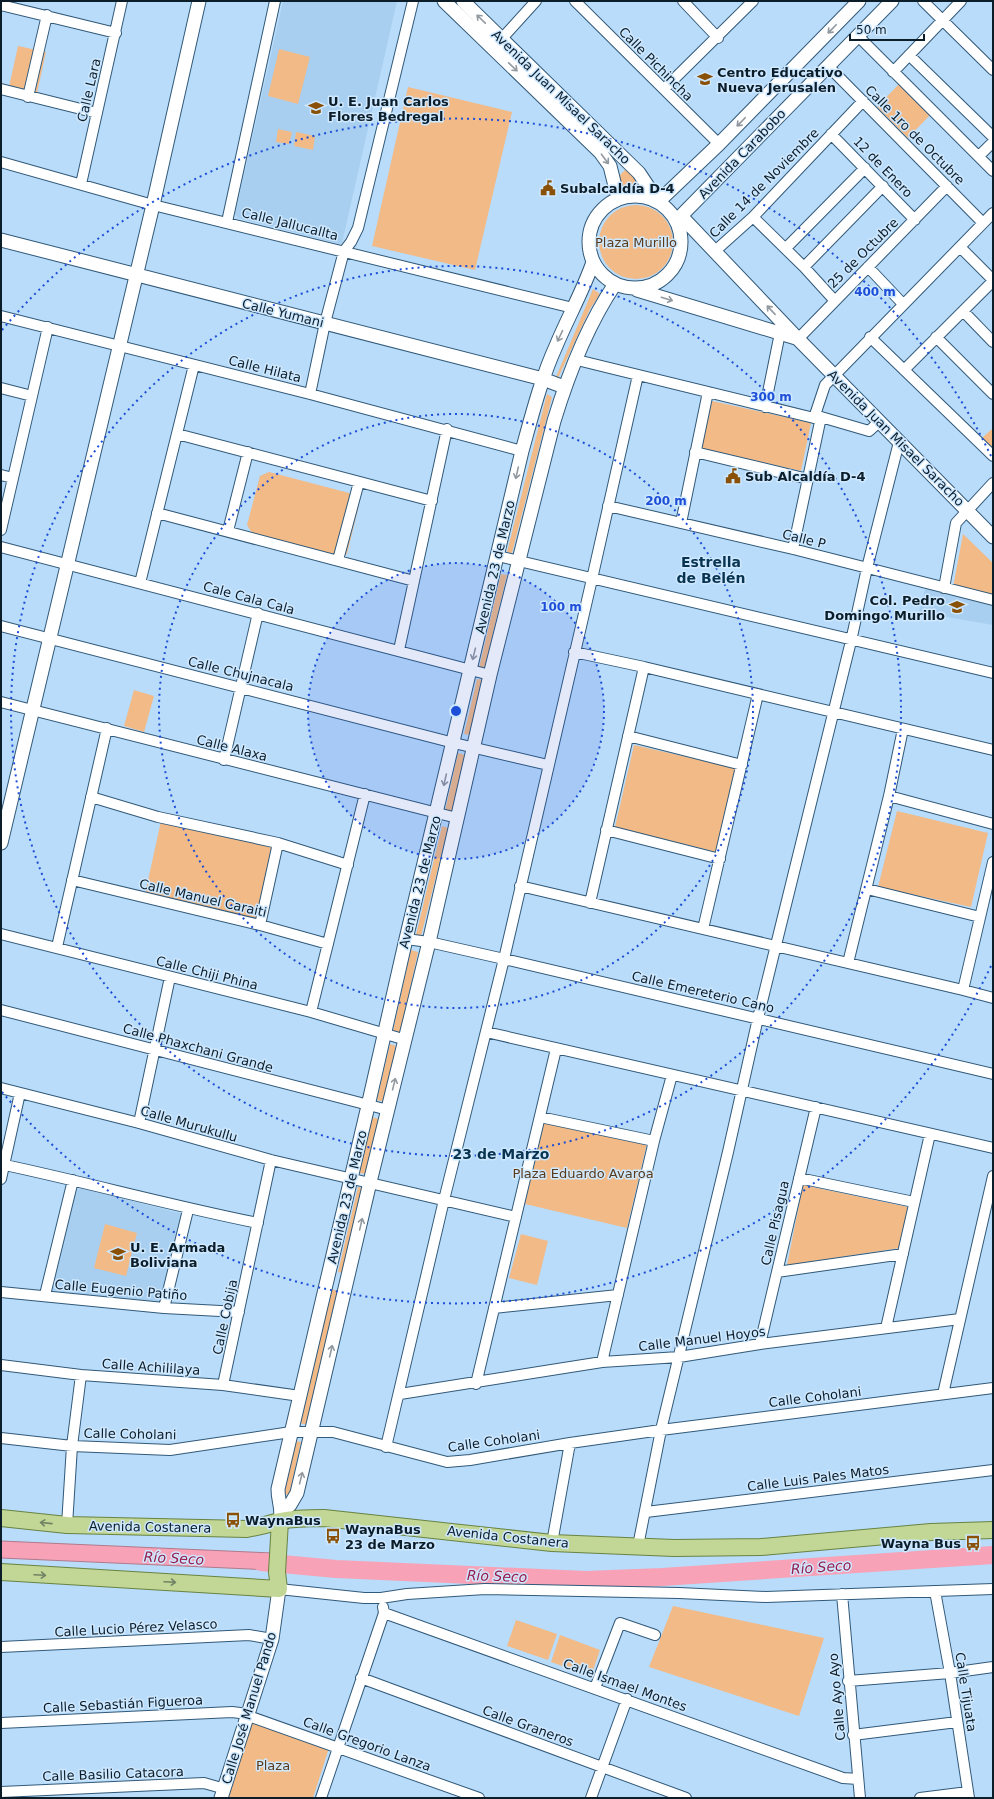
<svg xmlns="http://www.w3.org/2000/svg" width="994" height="1799" viewBox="0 0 994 1799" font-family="'DejaVu Sans',sans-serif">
<rect width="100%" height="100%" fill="#b9dcfa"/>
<path fill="#a8cff0" d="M283,1H397L342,243L339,244L238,218L235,214Z
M926,586L993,602V625L919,612Z
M80,1188L183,1214L161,1304L52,1291L76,1190Z"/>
<path fill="#f1ba87" d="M18,46L46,52L37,93L9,87Z
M279,49L310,57L298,104L268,96Z
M900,83L931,114L908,138L877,107Z
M408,87L512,112L475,270L372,246Z
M278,129L292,132L289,144L276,142Z
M296,132L315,136L313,150L294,146Z
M629,169L640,183L638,188H622L619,176L625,170Z
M599 242a37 37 0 1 1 74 0a37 37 0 1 1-74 0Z
M593,289L600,294L590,309L558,378L556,377Z
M547,394L552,397L512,553L507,552Z
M712,401L811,423L801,471L701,448Z
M993,428V450L982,438Z
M269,472L353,494L357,499L359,505L347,554L341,557L252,533L247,525L260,476Z
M963,534L993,563V595L953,587Z
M501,574L507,575L484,670L479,668Z
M477,679L483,680L470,735L464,734Z
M134,690L154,696L144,732L124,726Z
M634,745L739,769L720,853L615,827Z
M458,753L465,755L452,813L445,811Z
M897,811L988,833L971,907L878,887Z
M161,821L274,848L257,921L145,894Z
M442,826L448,828L421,936L416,935Z
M411,950L418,952L400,1033L393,1031Z
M390,1044L396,1046L384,1102L377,1100Z
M372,1117L379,1119L366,1174L359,1173Z
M545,1119L647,1143L627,1228L525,1204Z
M803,1185L908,1207L900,1248L787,1265Z
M358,1187L363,1188L343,1273L338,1272Z
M105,1224L137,1233L126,1276L94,1268Z
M521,1234L548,1241L537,1285L509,1278Z
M331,1289L338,1291L307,1425L300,1423Z
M296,1441L301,1442L289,1495L284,1494Z
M673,1606L824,1638L799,1716L649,1667Z
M516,1620L557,1634L548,1660L507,1646Z
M560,1635L600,1650L591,1676L551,1662Z
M252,1722L329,1748L313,1798H227Z"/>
<path fill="#f7a2b6" stroke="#b07a8c" d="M1,1541L272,1553V1570L1,1558Z"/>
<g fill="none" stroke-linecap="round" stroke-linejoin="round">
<path stroke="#f7a2b6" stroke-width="18" d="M261,1562L336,1569L586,1580L662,1577L993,1555"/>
<g stroke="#315979" stroke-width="12">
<path id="minor" d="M575,1L719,144
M683,1L718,38
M923,1L993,70
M1,5L116,33
M858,36L993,171
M497,44L536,1
M909,55L993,137
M828,66L983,223
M893,72L961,1
M1,89L97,113
M664,89L753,1
M28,97L47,15
M831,134L915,220
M979,156L993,142
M1,162L153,205L573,308
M81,184L122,1
M753,217L804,267L835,301
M227,222L275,1
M960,247L993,280
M786,248L865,168
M715,251L753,217L863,101
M804,267L883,186
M868,267L903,304
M963,311L993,342
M1,316L310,394L522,451
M870,337L993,456
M936,337L993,394
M798,339L947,186
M577,360L814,418L821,417L869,431L879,422
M904,370L993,281
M1,388L32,396
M310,394L325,323L344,251L351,242L358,228L413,1
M765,407L780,333
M814,418L825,385L993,213
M177,434L432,501
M695,452L808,479
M1,475L13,478
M608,506L793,549L993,600
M157,513L414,581
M681,523L708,392
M1,530L48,327
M228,531L248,452
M1,547L490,675
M793,549L821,417
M498,556L993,673
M338,560L359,482
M140,583L194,365
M944,588L956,523L993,483
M1,626L454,743L548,765
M399,650L447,429
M574,652L644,667L993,750
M1,702L457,818
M628,736L742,765
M224,760L258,613
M889,796L993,824
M91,797L158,817L278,843L348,865
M606,830L720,859
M72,880L260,925L328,944
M520,886L963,990L993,998
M867,889L980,917
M590,903L644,667
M260,925L278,843
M703,929L758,694
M1,934L311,1012L406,1040
M406,939L429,942L504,959L993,1074
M57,947L107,728
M848,963L889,796L903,729
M963,990L993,862
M1,1010L388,1110
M311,1012L365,794
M486,1032L993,1148
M1,1088L139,1123L271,1160L516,1217
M540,1117L654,1141
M139,1123L170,977
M5,1165C89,1183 173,1206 258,1223
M799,1178L914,1202
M1,1179L20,1093
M777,1272L903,1254
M1,1292L164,1308L239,1312
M45,1295L73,1180
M164,1308L188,1210
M494,1308L618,1295
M886,1328L930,1134
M760,1344L816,1107
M602,1362L654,1141L672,1075
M1,1365L81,1375L223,1385L300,1396
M476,1384L556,1049
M223,1385L271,1160
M400,1394L602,1362L679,1357L760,1344L960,1319
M943,1394L993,1176
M1,1438L72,1446L170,1450L291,1432H333L447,1462L470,1460L570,1443L661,1430L993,1388
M386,1447L444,1200L504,959L592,579L638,375
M646,1512L993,1470
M67,1525L72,1446L81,1375
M552,1543L570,1443
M638,1546L661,1430L728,1152L758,1018L851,641L867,568L899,442
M279,1589L364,1598H381L407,1594L485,1589L679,1593L766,1597L993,1589
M935,1591L950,1673L969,1798
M842,1594L860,1798
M384,1613L843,1778L858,1779
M1,1647L249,1635L272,1639
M361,1678L686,1798
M848,1681L950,1673L993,1667
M595,1688L620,1623L655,1635
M1,1723L232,1712L240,1713L479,1798
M853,1735L957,1722
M1,1792L204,1783L225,1789
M321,1798L384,1613L383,1607
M591,1798L627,1699
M920,1798L968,1792"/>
</g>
<g stroke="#315979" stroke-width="15">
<path id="tertiary" d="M444,1L600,152L610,166L618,198
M463,1L639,173L649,188L650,198
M589 242a46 46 0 1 1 92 0a46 46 0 1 1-92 0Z
M658,202L719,144L859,1
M681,216L798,339L993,537
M676,221L892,1
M1,240L543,379L564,387
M637,290L796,338
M1,843L153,205L199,1
M283,1510L290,1505L297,1493L370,1182L429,942L490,675L554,421C568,375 588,324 615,284
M280,1521C283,1508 278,1503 278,1489L368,1106L406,939L522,451C532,415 541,379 556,346C568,317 583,291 593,262
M221,1798L272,1639L279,1589"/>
</g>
<g stroke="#688342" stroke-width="18">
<path id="primary" d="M1,1518L67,1525L247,1529C258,1527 269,1524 280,1521C295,1518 310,1518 324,1518L552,1543L674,1548L761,1547L931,1532L993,1530
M1,1572L279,1589L277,1572L280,1521"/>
</g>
<use href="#minor" stroke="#fff" stroke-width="10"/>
<use href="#tertiary" stroke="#fff" stroke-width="13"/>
<use href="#primary" stroke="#c2d695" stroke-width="16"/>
</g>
<defs><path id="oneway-shaft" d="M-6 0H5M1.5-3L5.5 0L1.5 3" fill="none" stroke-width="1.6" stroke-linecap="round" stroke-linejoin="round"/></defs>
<g stroke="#92999f">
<use href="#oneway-shaft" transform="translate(481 19) rotate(-136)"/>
<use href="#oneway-shaft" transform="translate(832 29) rotate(134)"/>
<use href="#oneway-shaft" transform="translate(513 67) rotate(44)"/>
<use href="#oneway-shaft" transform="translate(741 122) rotate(134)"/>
<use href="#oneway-shaft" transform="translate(605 159) rotate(53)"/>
<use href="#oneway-shaft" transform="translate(667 299) rotate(17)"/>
<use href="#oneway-shaft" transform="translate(771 310) rotate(-133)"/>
<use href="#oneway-shaft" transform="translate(560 336) rotate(115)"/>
<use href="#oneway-shaft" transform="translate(517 473) rotate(103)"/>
<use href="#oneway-shaft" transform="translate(474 654) rotate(104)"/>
<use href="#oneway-shaft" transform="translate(445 780) rotate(103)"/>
<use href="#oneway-shaft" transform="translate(394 1084) rotate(-76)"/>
<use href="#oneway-shaft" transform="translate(361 1224) rotate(-77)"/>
<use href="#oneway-shaft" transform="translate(331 1351) rotate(-77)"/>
<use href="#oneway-shaft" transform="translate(301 1478) rotate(-76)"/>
</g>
<g stroke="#708365">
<use href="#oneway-shaft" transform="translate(46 1523) rotate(-174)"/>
<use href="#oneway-shaft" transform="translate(40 1575) rotate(3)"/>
<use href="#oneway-shaft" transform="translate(170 1582) rotate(3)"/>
</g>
<circle cx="456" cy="711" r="148" fill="#1d4ed8" fill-opacity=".12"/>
<g fill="none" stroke="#1d4ed8" stroke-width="2" stroke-dasharray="2 4">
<circle cx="456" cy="711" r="148"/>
<circle cx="456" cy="711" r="297"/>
<circle cx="456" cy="711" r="445"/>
<path d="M991 966A593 593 0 0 1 2 1092M2 330A593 593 0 0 1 991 456"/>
</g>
<defs>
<g id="school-bare" transform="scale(1.2)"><path d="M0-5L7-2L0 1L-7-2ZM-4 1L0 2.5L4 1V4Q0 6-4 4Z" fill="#895006" stroke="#cee8ff" stroke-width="2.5" paint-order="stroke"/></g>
<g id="civic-bare" transform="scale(1.2)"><path d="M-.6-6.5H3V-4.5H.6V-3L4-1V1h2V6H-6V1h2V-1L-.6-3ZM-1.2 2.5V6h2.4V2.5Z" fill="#895006" stroke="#cee8ff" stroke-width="2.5" paint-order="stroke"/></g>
<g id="bus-bare" transform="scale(1.2)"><path d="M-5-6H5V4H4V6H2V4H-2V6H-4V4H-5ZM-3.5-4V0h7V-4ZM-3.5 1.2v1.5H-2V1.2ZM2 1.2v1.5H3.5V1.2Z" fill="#895006" stroke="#cee8ff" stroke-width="2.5" paint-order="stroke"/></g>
</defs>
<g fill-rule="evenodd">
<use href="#school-bare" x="705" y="79"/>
<use href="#school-bare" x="316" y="108"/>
<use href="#civic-bare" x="548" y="188"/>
<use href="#civic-bare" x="733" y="476"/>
<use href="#school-bare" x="957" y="607"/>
<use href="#school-bare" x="118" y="1254"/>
<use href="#bus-bare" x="233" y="1520"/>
<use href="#bus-bare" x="333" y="1536"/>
<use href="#bus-bare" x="973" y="1543"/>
</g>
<g text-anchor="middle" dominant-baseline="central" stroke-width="3" stroke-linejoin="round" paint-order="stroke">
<g font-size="13" fill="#0c1d2a" stroke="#cee8ff">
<text transform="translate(656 64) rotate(45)">Calle Pichincha</text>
<text transform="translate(89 90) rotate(-77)">Calle Lara</text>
<text transform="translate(561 97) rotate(44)">Avenida Juan Misael Saracho</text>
<text transform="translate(915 135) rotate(45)">Calle 1ro de Octubre</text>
<text transform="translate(742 154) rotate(-46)">Avenida Carabobo</text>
<text transform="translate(883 167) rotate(46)">12 de Enero</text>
<text transform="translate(764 183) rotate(-45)">Calle 14 de Noviembre</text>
<text transform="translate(290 224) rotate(14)">Calle Jallucallta</text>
<text transform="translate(863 253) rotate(-45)">25 de Octubre</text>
<text transform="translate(283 313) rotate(14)">Calle Yumani</text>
<text transform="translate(265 369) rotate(14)">Calle Hilata</text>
<text transform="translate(896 438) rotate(45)">Avenida Juan Misael Saracho</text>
<text transform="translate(804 539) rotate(14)">Calle P</text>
<text transform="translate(495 567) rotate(-77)">Avenida 23 de Marzo</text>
<text transform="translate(249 598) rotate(15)">Cale Cala Cala</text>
<text transform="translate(241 674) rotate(14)">Calle Chujnacala</text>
<text transform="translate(232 748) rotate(14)">Calle Alaxa</text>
<text transform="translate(420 882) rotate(-76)">Avenida 23 de Marzo</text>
<text transform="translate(203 898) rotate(13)">Calle Manuel Caraiti</text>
<text transform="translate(207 973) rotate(14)">Calle Chiji Phina</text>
<text transform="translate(703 992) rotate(13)">Calle Emereterio Cano</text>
<text transform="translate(198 1048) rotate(15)">Calle Phaxchani Grande</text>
<text transform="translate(189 1124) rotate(16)">Calle Murukullu</text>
<text transform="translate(347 1197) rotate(-77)">Avenida 23 de Marzo</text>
<text transform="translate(775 1223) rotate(-77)">Calle Pisagua</text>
<text transform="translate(121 1290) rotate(5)">Calle Eugenio Patiño</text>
<text transform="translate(225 1317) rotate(-78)">Calle Cobija</text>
<text transform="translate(702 1339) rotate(-7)">Calle Manuel Hoyos</text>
<text transform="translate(151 1367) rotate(4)">Calle Achililaya</text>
<text transform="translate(815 1397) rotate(-7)">Calle Coholani</text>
<text transform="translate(130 1434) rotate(1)">Calle Coholani</text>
<text transform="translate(494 1441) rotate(-8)">Calle Coholani</text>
<text transform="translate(818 1478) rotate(-7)">Calle Luis Pales Matos</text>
<text transform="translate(150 1527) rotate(1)">Avenida Costanera</text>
<text transform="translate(508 1537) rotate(6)">Avenida Costanera</text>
<text transform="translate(136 1628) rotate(-3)">Calle Lucio Pérez Velasco</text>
<text transform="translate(625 1685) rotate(20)">Calle Ismael Montes</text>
<text transform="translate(966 1692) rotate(81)">Calle Tijuata</text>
<text transform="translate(837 1697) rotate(-95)">Calle Ayo Ayo</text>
<text transform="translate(123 1704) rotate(-3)">Calle Sebastián Figueroa</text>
<text transform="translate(249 1708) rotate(-73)">Calle José Manuel Pando</text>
<text transform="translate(528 1726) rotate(20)">Calle Graneros</text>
<text transform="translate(367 1744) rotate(20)">Calle Gregorio Lanza</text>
<text transform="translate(113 1774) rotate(-2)">Calle Basilio Catacora</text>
</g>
<g font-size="13" font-weight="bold" fill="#0c1d2a" stroke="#cee8ff" text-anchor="start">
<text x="717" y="72">Centro Educativo<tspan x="717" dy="15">Nueva Jerusalen</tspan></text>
<text x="328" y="101">U. E. Juan Carlos<tspan x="328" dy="15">Flores Bedregal</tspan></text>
<text x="560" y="188">Subalcaldía D-4</text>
<text x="745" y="476">Sub Alcaldía D-4</text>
<text x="945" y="600" text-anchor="end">Col. Pedro<tspan x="945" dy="15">Domingo Murillo</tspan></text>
<text x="130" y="1247">U. E. Armada<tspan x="130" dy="15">Boliviana</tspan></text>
<text x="245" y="1520">WaynaBus</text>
<text x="345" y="1529">WaynaBus<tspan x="345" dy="15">23 de Marzo</tspan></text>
<text x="961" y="1543" text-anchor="end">Wayna Bus</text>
</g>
<g font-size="13" fill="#593a1a" stroke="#cee8ff">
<text x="636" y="242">Plaza Murillo</text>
<text x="583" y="1173">Plaza Eduardo Avaroa</text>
<text x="273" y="1765">Plaza</text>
</g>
<g font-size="14" font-weight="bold" fill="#093451" stroke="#cee8ff">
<text x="711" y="562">Estrella<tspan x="711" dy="16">de Belén</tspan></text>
<text x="501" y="1154">23 de Marzo</text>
</g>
<g font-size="14" font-style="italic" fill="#971d4b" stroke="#cee8ff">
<text transform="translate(174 1558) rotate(3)">Río Seco</text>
<text transform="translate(821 1567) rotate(-4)">Río Seco</text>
<text transform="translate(497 1576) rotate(2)">Río Seco</text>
</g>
</g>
<circle cx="456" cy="711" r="6" fill="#1d4ed8" stroke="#cee8ff" stroke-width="2"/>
<g font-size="12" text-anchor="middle" font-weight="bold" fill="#1d4ed8" stroke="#cee8ff" stroke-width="3" stroke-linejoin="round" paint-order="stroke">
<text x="875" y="296">400 m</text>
<text x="771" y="401">300 m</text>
<text x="666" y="505">200 m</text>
<text x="561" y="611">100 m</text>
</g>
<rect width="994" height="1799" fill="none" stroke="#0c1d2a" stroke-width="4"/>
<path d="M850 34v6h74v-6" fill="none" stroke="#0c1d2a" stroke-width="2"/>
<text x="856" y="34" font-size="12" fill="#0c1d2a" stroke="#cee8ff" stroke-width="3" paint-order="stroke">50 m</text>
</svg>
